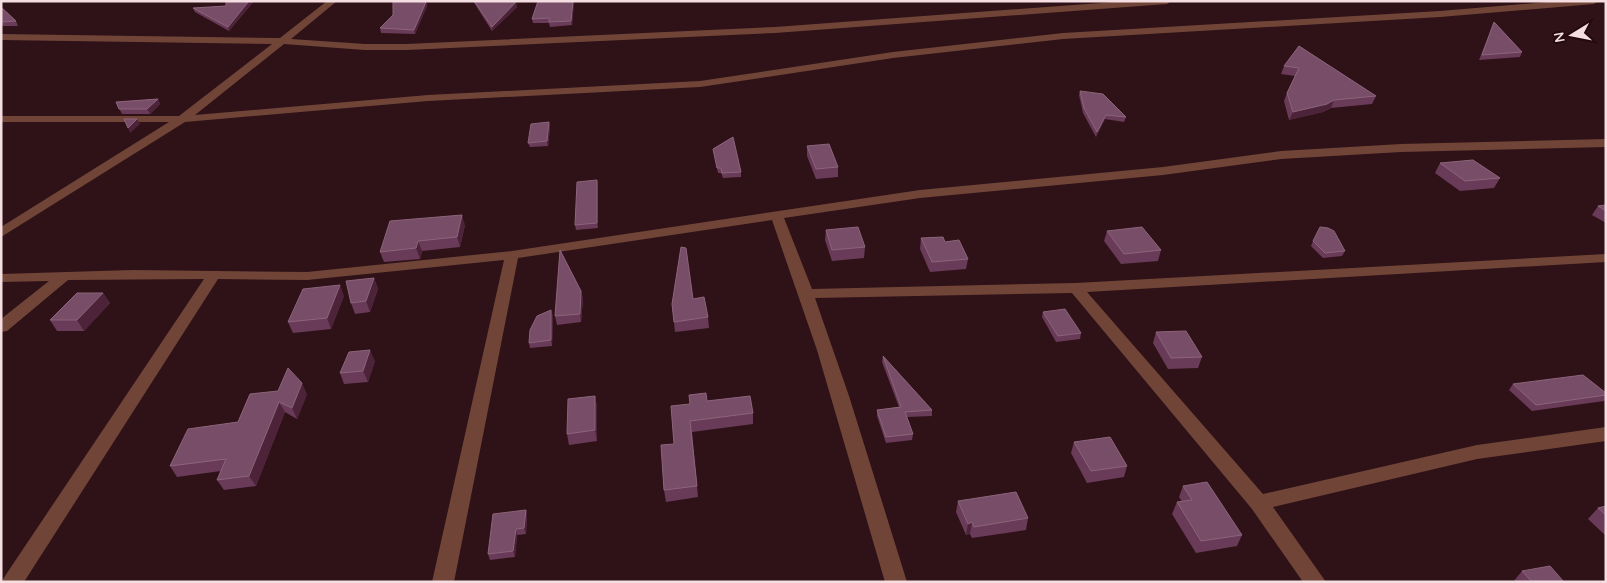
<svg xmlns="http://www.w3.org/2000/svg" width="1607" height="583" viewBox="0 0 1607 583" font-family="Quicksand,sans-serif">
<rect width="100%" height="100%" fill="#2f1217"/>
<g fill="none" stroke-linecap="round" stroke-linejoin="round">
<path fill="#704538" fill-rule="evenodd" d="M327,1H337L291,39L365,44H407L775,27L1128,1H1171L1167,4L775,33L407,50H365L284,44L195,115L428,95L700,81L893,52L1063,33L1440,11L1560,1H1598L1594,4L1440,17L1063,39L893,58L700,87L428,101L185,122L1,237V227L169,122H1V116H179L272,44L1,40V34L280,38Z
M1606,139V147L1401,152L1281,159L1163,175L920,198L784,218L812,289L1076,283L1606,254V262L1087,292L1263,494L1477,445L1606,427V441L1477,459L1273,507L1326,582H1303L1252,509L1072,293L815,298L849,396L907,582H885L817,350L772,220L518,258L454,582H432L504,260L307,280L218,279L24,582H1L204,279L68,280L7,331L1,332V319L49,281L1,282V274L133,270L307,272L512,251L920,190L1163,167L1281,151L1401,144Z"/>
</g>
<path fill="#693b59" d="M226,1H254L229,31L195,12L193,8L226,6Z
M473,1H515L517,7L492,31Z
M574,1L572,25L550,27L549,23H533L532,19Z
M426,2L427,6L415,34L381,33L380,28Z
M1,7L16,21L18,26H1Z
M1494,22L1522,52L1520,57L1479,60Z
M1299,46L1376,96L1372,104L1331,108L1323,112L1289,120L1284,101L1287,93L1295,76L1281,74L1284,66Z
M1080,91L1126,117L1124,122L1105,119L1096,137L1083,113L1079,95Z
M158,99L160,104L150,114H122L116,102Z
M549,122L550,127L548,146L530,147L528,143Z
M807,146L838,167V177L816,179L807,156Z
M713,149L741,172V177L723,178L721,173H718Z
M1440,163L1500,178L1494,188L1460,191L1435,173Z
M598,185V228L576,230L575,225Z
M1606,205V223L1592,215L1598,206Z
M465,225L460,247L422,251L420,259L384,262L380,252Z
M826,230L865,247L864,258L832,261L825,240Z
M1107,231L1161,250L1158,261L1121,264L1104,241Z
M921,238L945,242L968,259L966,269L930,272L920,249Z
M1313,241L1345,251L1342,256L1323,258L1311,246Z
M374,278L378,289L370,312L355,314L351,303Z
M581,291L583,299L581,322L557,325L555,316Z
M103,293L110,303L84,331H57L50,320Z
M344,296L331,329L293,333L288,322Z
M672,304L708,317L709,328L675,332Z
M1043,312L1081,333L1080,339L1056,342L1042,317Z
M553,315L552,346L530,348L529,343Z
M1156,332L1202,357L1198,368L1168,369L1153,343Z
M883,356L932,410V416L907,417L913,434L912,440L886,443L877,416V410L899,407L882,362Z
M375,361L368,382L344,384L340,373Z
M1513,384L1606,393V399L1604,401L1532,411L1509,390Z
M250,394H307L297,419L285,412L256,486L224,490L217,480L221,471L177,477L170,466L238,422Z
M595,396L597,407V441L569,445L567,434Z
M707,401L753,413V424L692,432L698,497L666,502L664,490L674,444L690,404Z
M1074,442L1127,466L1124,477L1087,483L1071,453Z
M1183,486L1242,535L1237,546L1196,553L1172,514L1177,502H1182L1179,497Z
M958,501L1028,518L1026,530L972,538L970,534L966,535L956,512Z
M1606,506V536L1588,519L1598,508Z
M526,510L527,516L526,534L517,535L515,557L490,560L488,554Z
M1522,571L1564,582H1513Z"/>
<path fill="#4c2339" d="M249,1H254L229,31L228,27Z
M573,1H574L572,25L571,21Z
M426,2L427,6L415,34L414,30Z
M516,2L517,7L492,31V27Z
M158,99L160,104L150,114L147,109Z
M1334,100L1331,108L1323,112L1289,120L1293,112Z
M1106,115L1105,119L1096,137L1097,132Z
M137,119L140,124L130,133L128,128Z
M549,122L550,127L548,146L547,141Z
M597,180L598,185V228L597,223Z
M462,215L465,225L460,247L457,237Z
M418,241L422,251L420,259L416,248Z
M374,278L378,289L370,312L366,301Z
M340,285L344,296L331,329L327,318Z
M581,291L583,299L581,322L580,314Z
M103,293L110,303L84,331L77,320Z
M551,310L553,315L552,346L551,340Z
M370,350L375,361L368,382L363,371Z
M302,383L307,394L297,419L292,408Z
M595,396L597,407V441L595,430Z
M279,402L285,412L256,486L249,476Z
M526,510L527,516L526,534L524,528Z
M972,522L970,534L966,535L968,524Z
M516,529L517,535L515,557L513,551Z"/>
<path fill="#784d68" stroke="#8c647b" d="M226,1H249L228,27L193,8L226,6Z
M393,1L426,2L414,30L380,28L393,15Z
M474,1H515L516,2L492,27Z
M538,1H573L571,21L549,22V18L532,19Z
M1,7L16,21L1,22Z
M1494,22L1522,52L1482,55Z
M1299,46L1376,96L1334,100L1327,104L1293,112L1287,93L1299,68L1284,66Z
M1080,91L1103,94L1126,117L1106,115L1097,132L1084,108Z
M158,99L147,109H119L116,102Z
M124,119H137L128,128Z
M549,122L547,141L528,143L531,124Z
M733,137L741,172L722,173L721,168H717L713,149Z
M829,144L838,167L816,169L807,146Z
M1473,160L1500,178L1465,181L1440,163Z
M597,180V223L575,225L577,182Z
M1606,205V211L1598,206Z
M462,215L457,237L418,241L416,248L380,252L390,221Z
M858,227L865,247L832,250L826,230Z
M1142,227L1161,250L1124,254L1107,231Z
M1320,227L1328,228L1334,231L1345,251L1325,253L1313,241Z
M943,237L945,242L959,240L968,259L932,262L921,238Z
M681,247L686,248L693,299L704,297L708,317L674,322L672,304Z
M560,250L581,291L580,314L555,316Z
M374,278L366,301L351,303L346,281Z
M340,285L327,318L288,322L303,289Z
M77,293H103L77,320H50Z
M1065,309L1081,333L1058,336L1043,312Z
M551,310V340L529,343L530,330L537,316Z
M1186,331L1202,357L1171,358L1156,332Z
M370,350L363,371L340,373L349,352Z
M883,356L932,410L905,412L913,434L886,437L877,410L901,407Z
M288,368L302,383L292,408L279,402L249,476L217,480L226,459L170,466L188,429L238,422L250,394L278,391Z
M1583,375L1606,393V395L1536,405L1513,384Z
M706,393L707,401L750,396L753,413L690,421L697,486L664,490L661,445L674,444L671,406L690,404L689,395Z
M595,396V430L567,434L568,399Z
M1110,437L1127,466L1091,471L1074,442Z
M1207,482L1242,535L1201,541L1177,502L1192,500L1183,486Z
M1016,492L1028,518L974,527L972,522L968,524L958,501Z
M1606,506V515L1598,508Z
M526,510L524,528L516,529L513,551L488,554L493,514Z
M1550,566L1564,582H1532L1522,571Z"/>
<rect width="1607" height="583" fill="none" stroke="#f4dee1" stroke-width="5"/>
<g transform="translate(1572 35) rotate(260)" stroke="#24090e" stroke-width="4" paint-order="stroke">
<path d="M0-4L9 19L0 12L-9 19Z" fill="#f4dee1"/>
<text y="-8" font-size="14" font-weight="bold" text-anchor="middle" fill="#f4dee1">N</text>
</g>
</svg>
